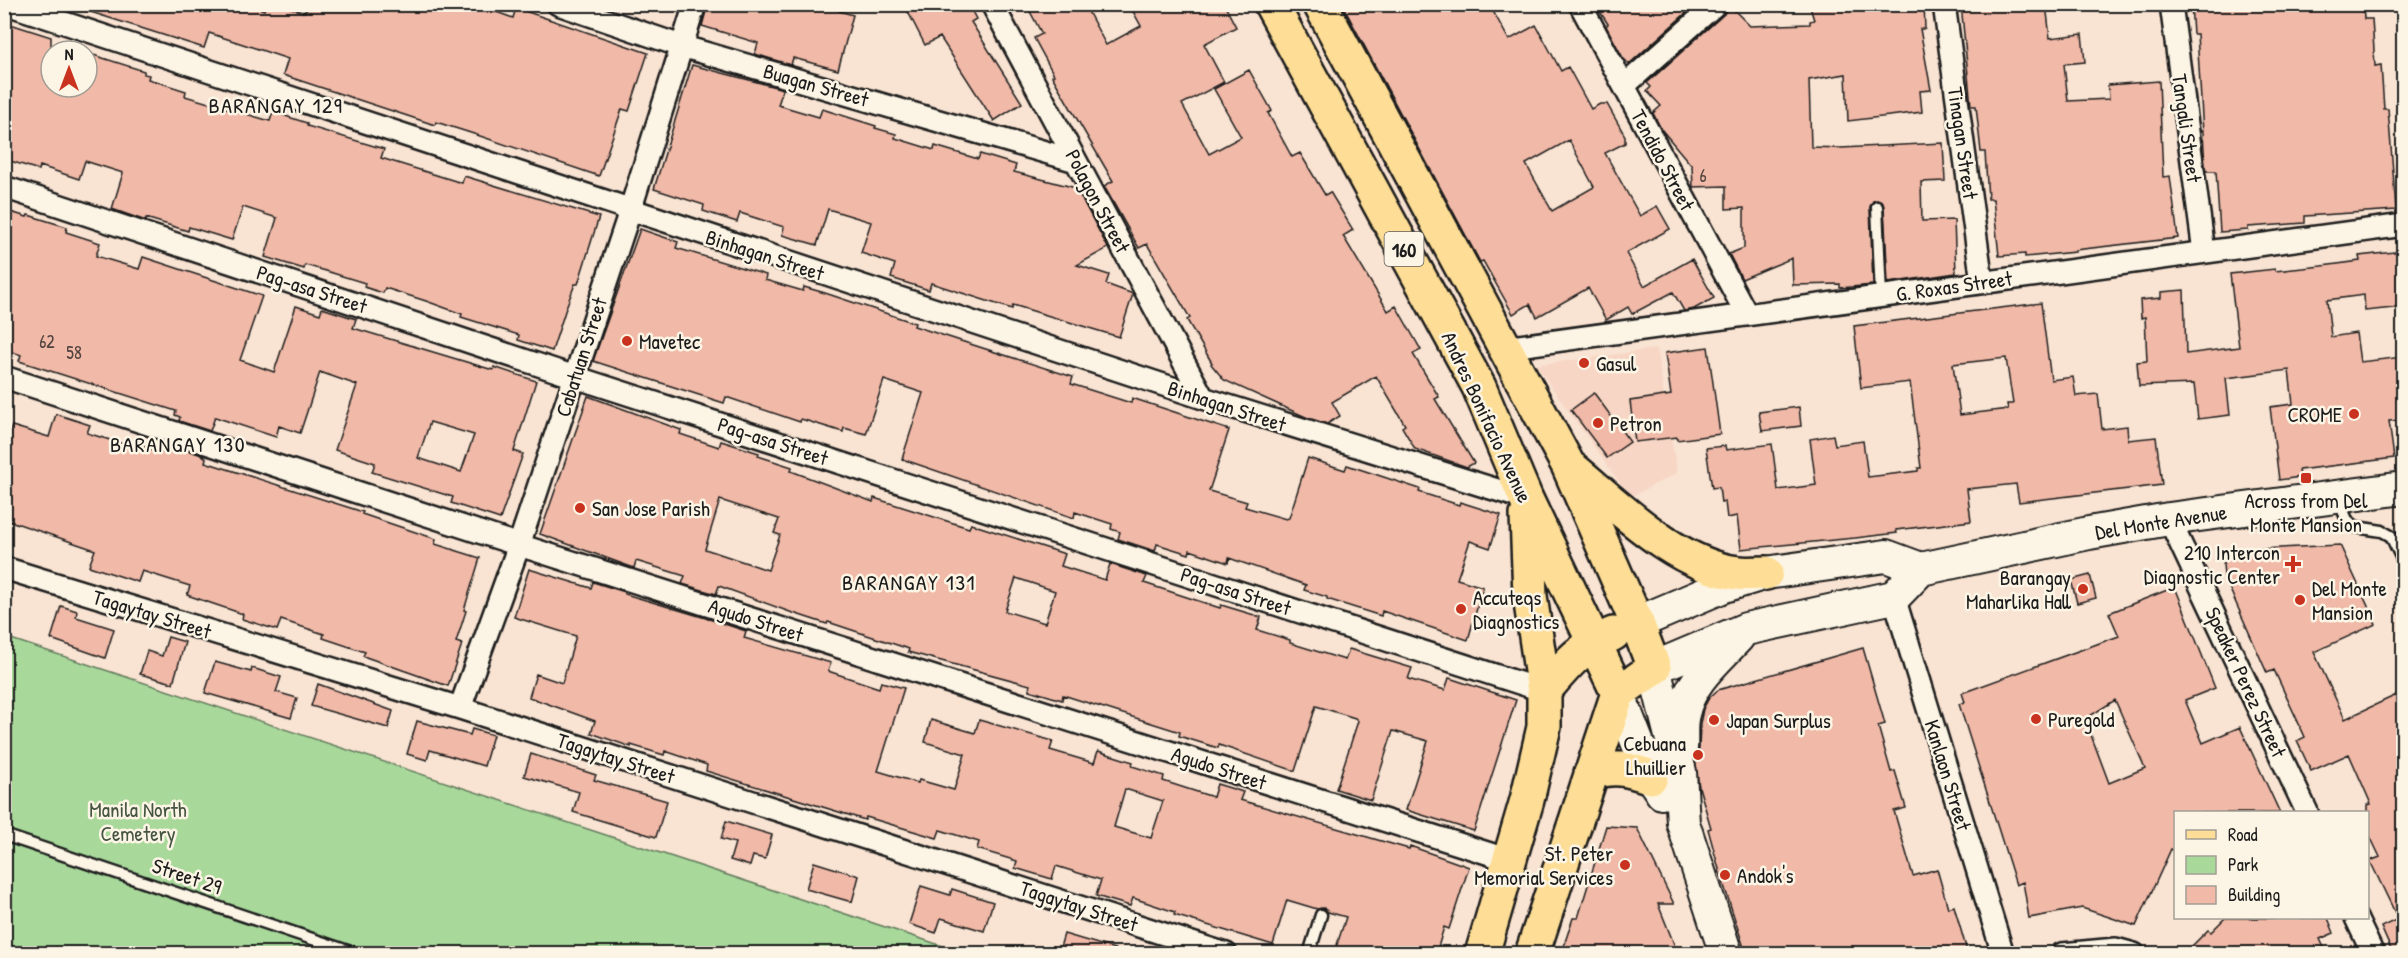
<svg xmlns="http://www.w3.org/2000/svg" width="2408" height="958" viewBox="0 0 2408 958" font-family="'Patrick Hand',sans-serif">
<rect width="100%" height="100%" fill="#f9e3d2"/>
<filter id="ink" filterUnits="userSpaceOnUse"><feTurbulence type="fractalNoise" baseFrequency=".0167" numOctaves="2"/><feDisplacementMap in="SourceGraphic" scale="12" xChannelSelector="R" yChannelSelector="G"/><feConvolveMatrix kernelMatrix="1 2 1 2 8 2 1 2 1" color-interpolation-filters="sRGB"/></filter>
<g filter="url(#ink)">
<path fill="#f7d6c5" d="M1656,349L1677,473L1630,497L1536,365Z"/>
<path fill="#a8d99b" stroke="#627a5c" stroke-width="1.5" d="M5,637L964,953L5,954Z"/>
<path fill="#f1b9a7" stroke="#1c1c1c" stroke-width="1.5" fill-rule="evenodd" d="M79,4H246L264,10L266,4H279L303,12L306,11L308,4H474L513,18L516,8L648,53L629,111L622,109L599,176L477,135L436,122L435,125L283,75L288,59L249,46L209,33L204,48L78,8Z
M708,4H799L816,10L818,4H840L839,11L853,15L838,70L793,58L791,65L755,54L758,43L702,26Z
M904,4H968L976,19L971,22L1022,103L994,121L940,37L925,45Z
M1026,4H1084L1106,45L1141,26L1129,4H1224L1236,27L1204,44L1224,82L1182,104L1209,154L1241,137L1214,89L1249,70L1272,111L1268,113L1292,157L1300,153L1325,195L1330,192L1353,230L1343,236L1388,311L1396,306L1421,350L1413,354L1439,397L1435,399L1474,463L1467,467L1415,449L1402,427L1405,425L1376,376L1332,402L1340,416L1327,424L1308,418L1224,380L1211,364L1212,363L1187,320L1190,318L1147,244L1139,248L1104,186L1113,181L1052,76L1054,75L1034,38L1042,34Z
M1342,4H1489L1509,40L1536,25L1561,71L1568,67L1591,109L1600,104H1607L1625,136V143L1605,153L1640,216L1657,206L1670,229L1626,253L1644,286L1692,259L1714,298L1694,309L1684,311L1673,292L1632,314L1628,307L1606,320L1588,288L1537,317L1530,304L1513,314L1483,261L1480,262ZM1569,140L1594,187L1552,211L1526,164Z
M1595,4H1696L1629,64L1623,58L1606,26L1608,24Z
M1728,4L1750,26L1810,24V21L1814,20L1809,4H1924L1925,29H1920L1931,90L1920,91L1922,112L1848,121L1846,74L1809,80L1811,147L1841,148L1943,143L1945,181L1921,182L1922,221L1954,220L1956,273L1888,283L1884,207L1883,203L1877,200L1873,201L1870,207L1873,285L1840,288V284L1793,285L1792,258L1742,279L1729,254L1744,248V208L1726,209V186L1693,187L1692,166L1661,129L1653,113L1661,106L1647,91L1651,87L1647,83L1724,14Z
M1961,4H2046L2050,38L2082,34L2085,62L2064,64L2068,101L2109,99L2108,85L2159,81L2163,177L2170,176L2178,238L2075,250V252L2025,257V254L1999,256L1993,199H1988L1985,152H1981L1976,106H1971Z
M2191,4H2363L2364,19H2372L2375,66L2381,65L2384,109H2388L2396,210L2305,216V223L2248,227V230L2220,232L2216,171H2206L2205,166L2197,34H2193Z
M4,22L51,37V87H87V53L144,71V74L149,75L148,79L186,91L185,96L270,121L273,112L307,123V126L384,149L381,158L462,183L464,176L599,217L578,284H575L567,305L552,351L518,340L519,335L461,317L462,314L426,301L385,288L383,293L364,287L365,283L326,271L305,265L304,269L265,257L277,218L243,207L232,240L189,227L188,231L146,218V221L112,209L123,173L85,161L79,179L40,166L39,170L4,159Z
M692,65L783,89L778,105L819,117L822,109L876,126L875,128L896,134L895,138L934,150L935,146L978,159L980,154L1016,165L1014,172L1076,188L1108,248L1077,265L1109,275L1106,284L1133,294L1119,337L1013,305L1012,309L931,283L929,290L891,278L895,264L861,253L871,222L828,209L817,245L782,235L784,227L740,213L737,222L703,211L704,205L654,189Z
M4,210L27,217L28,215L67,227L66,232L100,243L96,256L139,269L143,257L262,296L240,360L274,372L296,306L320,314L322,308L356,319L353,328L493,370L494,367L536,381L514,451L523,454L500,519L451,503L453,497L372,472L375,463L335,450L357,385L320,372L300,433L279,426L276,437L215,417L210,431L179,421L180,417L175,415L176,411L19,361L21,355L4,349ZM430,422L474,435L461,472L418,458Z
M640,229L678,242L676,248L766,275L765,280L803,291L804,287L825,293L915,323L914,326L1073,377L1071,384L1131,403L1132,398L1229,430L1209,491L1247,502L1245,507L1286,519L1289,518L1308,458L1345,470L1347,465L1420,489L1419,492L1459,505L1460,502L1501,515L1490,548L1470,541L1457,579L1483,587L1468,640L1382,611L1381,616L1327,599V597L1304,590L1306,585L1229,558L1228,563L1190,550L1189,554L1157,544L1155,551L1118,539L1120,532L1111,529L1112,524L1075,512L1074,518L902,459L923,393L884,380L866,434L844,428L843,432L801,419L800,422L726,397L724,403L593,361Z
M2403,251V307L2365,311L2364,295L2327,300L2331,337L2356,333L2360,362L2403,357V420L2389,421L2394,458L2299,470L2300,477L2279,480L2270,407L2293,404L2289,370L2226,378L2230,415L2198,419L2194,384L2139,386L2137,362L2147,361L2145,317L2141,318L2140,300L2161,298V292L2184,290L2186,354L2239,347L2230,274L2275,269V271L2322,266L2360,261L2359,256Z
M2041,303L2051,380L2073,377L2076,396L2098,394L2102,429L2127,426L2128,440L2156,437L2162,485L2019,502L2016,484L1967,489L1971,521L1896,530L1897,533L1855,538L1741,549L1737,516L1727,518L1725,502L1721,503L1719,487L1712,488L1706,448L1725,446L1726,450L1772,444L1778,490L1816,485L1810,439L1833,435L1835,445L1863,441L1868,477L1918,471V468H1921L1910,382L1861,388L1854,326ZM2006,358L2013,404H2007L2008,409L1960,415L1953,364Z
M1708,347L1720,434L1677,440V437L1635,442L1630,401L1671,395L1665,353Z
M1594,393L1630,442L1607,458L1571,410Z
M588,396L681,430L680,434L719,447L721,441L759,453L758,456L792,467L791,471L873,502L874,498L969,528L971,524L1065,554L1061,566L1105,580L1110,564L1147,576L1144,583L1220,608L1221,605L1261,617L1257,630L1290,640V643L1345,660L1349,649L1412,668L1408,679L1445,690L1449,678L1516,700L1474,831L1406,810L1428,741L1393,731L1371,800L1336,789L1358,721L1355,718L1316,706L1295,771L1219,745L1218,748L1179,736L1180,732L1063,695L1062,700L1029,690L1030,685L908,652L909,649L828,622L827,624L790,612L719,586L716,594L682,584L685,576L636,561L634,568L540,534ZM720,500L779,519L774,533L780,535L768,570L705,549ZM1016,578L1055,591L1045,623L1005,611Z
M1799,407L1801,426L1762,431L1759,412Z
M56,414L90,425L87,433L143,450L144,447L168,454L171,445L202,455L206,458L205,462L363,512L362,514L436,539L435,544L480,558L464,610L466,611L456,642L462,644L448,686L363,656L365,652L323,638L324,634L281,620L277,630L242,619L243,614L187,595L190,586L142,571L138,582L89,566L95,550L4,519V448L12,426L49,437Z
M2340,545L2376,624L2314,652L2345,719L2403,692V954H2393L2381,927L2398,919L2370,861L2380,857L2367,830V805L2371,804L2349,754L2311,771L2297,741L2305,737L2274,670L2267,673L2224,576L2223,564L2228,556L2241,550Z
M529,569L591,588L593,582L625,592V594L709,619L746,631L744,638L831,663L828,671L879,688L881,682L904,688L878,771L918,783L919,780L954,790L965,754L925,742L931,720L975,733L979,720L1053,741L1050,750L1094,763L1098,751L1133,762L1132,766L1164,776L1163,781L1213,797L1217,784L1243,792L1240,800L1409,849L1410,846L1469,867L1449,929L1444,927L1436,954H1334L1346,917L1328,912L1324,908L1317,909L1287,900L1273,945L1174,915L1175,912L1133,898L1130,906L1096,896L1101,880L1056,866L1052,879L1015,868L1017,861L977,849L979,842L940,830L937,838L866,817L865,820L706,771L707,765L665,751L664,755L631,745V747L591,733L595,721L529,697L536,674L562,683L576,636L514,617ZM1125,789L1163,801L1151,838L1114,827Z
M2090,575L2096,598L2077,603L2071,580Z
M2175,587L2215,688L2185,700L2203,743L2240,727L2280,813H2175V851L2171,849L2136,926L2082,908L2029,918L2023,882L2016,885L1959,704L1965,702L1962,693L2119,636L2109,613ZM2115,700L2145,768L2109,783L2085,719Z
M61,606L77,611L76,617L114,629L105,658L51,639Z
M168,637L185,642L173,683L140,674L147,651L162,656Z
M1863,648L1885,724L1878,726L1891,772L1895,771L1906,808L1894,811L1913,876L1937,869L1948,908L1954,906L1967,951L1957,954H1746L1720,873L1708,829L1711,828L1699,787L1695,759L1699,749L1700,724L1703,709L1709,698L1718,690Z
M215,662L251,672L252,668L281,677L276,692L297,698L291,718L205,693Z
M318,684L393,711L388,728L311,706Z
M417,721L470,735L472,729L493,735L484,766L430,750L427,760L407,754Z
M531,754L596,775L594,780L667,801L656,837L573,812L579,792L524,776Z
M726,821L772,835L765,859L753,856L750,866L730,860L735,843L721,839Z
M1606,826L1637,828L1674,904H1658L1678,954H1561L1573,918H1578Z
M814,862L859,876L852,902L806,889Z
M921,886L950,895L952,889L993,902L984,931L941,918L936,933L909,924Z
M2225,918H2328L2334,933L2320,939L2327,954H2184L2208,930L2211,932Z
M1064,934L1115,949V954H1058Z"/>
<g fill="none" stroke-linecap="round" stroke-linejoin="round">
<g stroke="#1c1c1c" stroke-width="15">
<path id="lane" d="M1877,207L1881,296
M2339,501L2347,520L2356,527L2382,531L2391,536L2404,563
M4,835L357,954
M1309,954L1321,915"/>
</g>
<g stroke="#1c1c1c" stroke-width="26">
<path id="street" d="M7,4L1203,398L1526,499
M558,4L681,46L1076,161
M992,4L1203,398
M1580,4L1747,315
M1944,4L1982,282
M2171,4L2204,252
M1624,86L1716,4
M4,187L575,377L1544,691
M1504,348L2404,225
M4,377L519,545L1509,860
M2169,519L2307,812
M4,568L460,708L1226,954
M1894,597L2003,954
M460,708L519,545L630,211L695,4
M2356,918L2373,954
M2062,954L2116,949L2134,954"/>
</g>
<g stroke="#1c1c1c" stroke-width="36">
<path id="secondary" d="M1637,623L1724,586L1766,573L1886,556L1921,569L2089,533L2169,519L2404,488
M1618,693L1651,777L1662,793
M1681,748C1682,737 1680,724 1683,714C1690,681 1716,661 1738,637
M1726,954L1683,823L1680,772L1654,668L1746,629L1894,597L1921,569"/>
</g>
<g stroke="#1c1c1c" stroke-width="38">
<path id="primary" d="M1271,4L1479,387L1526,499L1618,693
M1320,4L1568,465L1637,623L1654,668L1618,693L1532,954
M1574,470C1619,507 1677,566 1738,573C1747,574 1756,573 1766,573
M1544,691C1569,662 1577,650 1613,634
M1591,773C1613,765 1629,769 1651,777
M1482,954L1527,800L1544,727V691L1530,596L1527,515"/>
</g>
<use href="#lane" stroke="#fcf5e5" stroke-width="10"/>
<use href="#street" stroke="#fcf5e5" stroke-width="21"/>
<use href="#secondary" stroke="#fcf5e5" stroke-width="32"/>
<use href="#primary" stroke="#fede96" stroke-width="33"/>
</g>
</g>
<g fill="#c8321e" stroke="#fcf5e5" stroke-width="2">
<circle cx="627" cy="341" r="6"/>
<circle cx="1584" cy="363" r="6"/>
<circle cx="2354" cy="414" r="6"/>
<circle cx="1598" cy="423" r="6"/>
<rect x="2300" y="472" width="12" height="12" rx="3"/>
<circle cx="580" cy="508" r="6"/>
<path d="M2290 555h6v6h6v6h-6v6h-6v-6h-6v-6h6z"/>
<circle cx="2083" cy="589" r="6"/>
<circle cx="2300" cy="600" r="6"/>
<circle cx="1461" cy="609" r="6"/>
<circle cx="2036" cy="719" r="6"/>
<circle cx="1714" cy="720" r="6"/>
<circle cx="1698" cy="755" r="6"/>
<circle cx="1625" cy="865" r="6"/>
<circle cx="1725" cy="875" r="6"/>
</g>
<g text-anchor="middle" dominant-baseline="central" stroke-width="5" stroke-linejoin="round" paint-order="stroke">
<g font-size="18" fill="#51433f">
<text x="1703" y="175">6</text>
<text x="47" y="341">62</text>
<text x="74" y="352">58</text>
</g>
<rect fill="#fcf5e5" stroke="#5f5d58" stroke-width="1.5" x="1384.5" y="232" width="39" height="34" rx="4.5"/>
<g font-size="20" font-weight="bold" fill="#1c1c1c">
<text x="1404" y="249">160</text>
</g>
<g font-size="21" fill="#1c1c1c" stroke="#fcf5e5">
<text transform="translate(816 85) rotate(16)">Buagan Street</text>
<text transform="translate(2187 128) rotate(82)">Tangali Street</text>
<text transform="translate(1963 143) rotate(82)">Tinagan Street</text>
<text transform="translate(1663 160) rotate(62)">Tendido Street</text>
<text transform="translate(1098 201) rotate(62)">Polagon Street</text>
<text transform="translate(765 255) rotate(18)">Binhagan Street</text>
<text transform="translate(1954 286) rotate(-8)">G. Roxas Street</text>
<text transform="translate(312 289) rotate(18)">Pag-asa Street</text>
<text transform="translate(581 357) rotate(-72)">Cabatuan Street</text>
<text transform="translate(1227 406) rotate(18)">Binhagan Street</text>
<text transform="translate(1487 417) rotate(65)">Andres Bonifacio Avenue</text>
<text transform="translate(773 441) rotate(18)">Pag-asa Street</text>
<text transform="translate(2161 522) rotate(-9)">Del Monte Avenue</text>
<text transform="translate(1236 591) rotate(18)">Pag-asa Street</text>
<text transform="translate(152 614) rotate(17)">Tagaytay Street</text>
<text transform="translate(756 620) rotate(18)">Agudo Street</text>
<text transform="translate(2246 682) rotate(65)">Speaker Perez Street</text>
<text transform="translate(616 758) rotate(18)">Tagaytay Street</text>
<text transform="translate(1219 768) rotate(18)">Agudo Street</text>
<text transform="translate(1948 775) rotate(73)">Kanlaon Street</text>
<text transform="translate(187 876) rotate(19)">Street 29</text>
<text transform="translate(1079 906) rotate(18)">Tagaytay Street</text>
</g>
<g font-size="21" fill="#1c1c1c" stroke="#fcf5e5" text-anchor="start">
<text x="639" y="341">Mavetec</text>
<text x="1596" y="363">Gasul</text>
<text x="2342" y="414" text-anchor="end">CROME</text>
<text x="1610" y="423">Petron</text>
<text x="2306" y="500" text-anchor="middle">Across from Del<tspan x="2306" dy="24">Monte Mansion</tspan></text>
<text x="592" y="508">San Jose Parish</text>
<text x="2280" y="552" text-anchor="end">210 Intercon<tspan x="2280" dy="24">Diagnostic Center</tspan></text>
<text x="2071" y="577" text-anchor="end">Barangay<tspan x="2071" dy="24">Maharlika Hall</tspan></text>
<text x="2312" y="588">Del Monte<tspan x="2312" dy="24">Mansion</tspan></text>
<text x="1473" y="597">Accuteqs<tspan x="1473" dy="24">Diagnostics</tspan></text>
<text x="2048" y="719">Puregold</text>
<text x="1726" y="720">Japan Surplus</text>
<text x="1686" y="743" text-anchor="end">Cebuana<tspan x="1686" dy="24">Lhuillier</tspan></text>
<text x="1613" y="853" text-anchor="end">St. Peter<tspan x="1613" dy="24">Memorial Services</tspan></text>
<text x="1737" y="875">Andok's</text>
</g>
<g font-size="21" fill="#465542" stroke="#fcf5e5">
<text x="138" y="809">Manila North<tspan x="138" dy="24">Cemetery</tspan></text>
</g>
<g font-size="22" letter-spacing="1.5" fill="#1c1c1c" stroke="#fcf5e5">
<text x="276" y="105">BARANGAY 129</text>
<text x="178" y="444">BARANGAY 130</text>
<text x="909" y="582">BARANGAY 131</text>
</g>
</g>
<rect width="2408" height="958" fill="none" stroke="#fcf5e5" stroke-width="24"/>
<rect x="12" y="12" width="2384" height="934" fill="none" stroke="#1c1c1c" stroke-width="2" filter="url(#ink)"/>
<rect x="2174" y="811" width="195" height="108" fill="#fcf5e5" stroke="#a29e95" stroke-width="1.5"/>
<rect x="2186" y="830" width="30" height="9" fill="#fede96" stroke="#a29e95" stroke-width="1.5"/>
<text x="2228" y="841" font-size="18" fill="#1c1c1c">Road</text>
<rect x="2186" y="856" width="30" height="18" fill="#a8d99b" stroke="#a29e95" stroke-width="1.5"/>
<text x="2228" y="871" font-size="18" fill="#1c1c1c">Park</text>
<rect x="2186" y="886" width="30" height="18" fill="#f1b9a7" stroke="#a29e95" stroke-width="1.5"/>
<text x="2228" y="901" font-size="18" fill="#1c1c1c">Building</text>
<g transform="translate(69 69)"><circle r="28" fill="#fcf5e5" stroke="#a29e95" stroke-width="1.5"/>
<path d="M0-4.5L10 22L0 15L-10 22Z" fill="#c8321e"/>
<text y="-9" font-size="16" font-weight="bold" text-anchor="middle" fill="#1c1c1c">N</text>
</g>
</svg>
